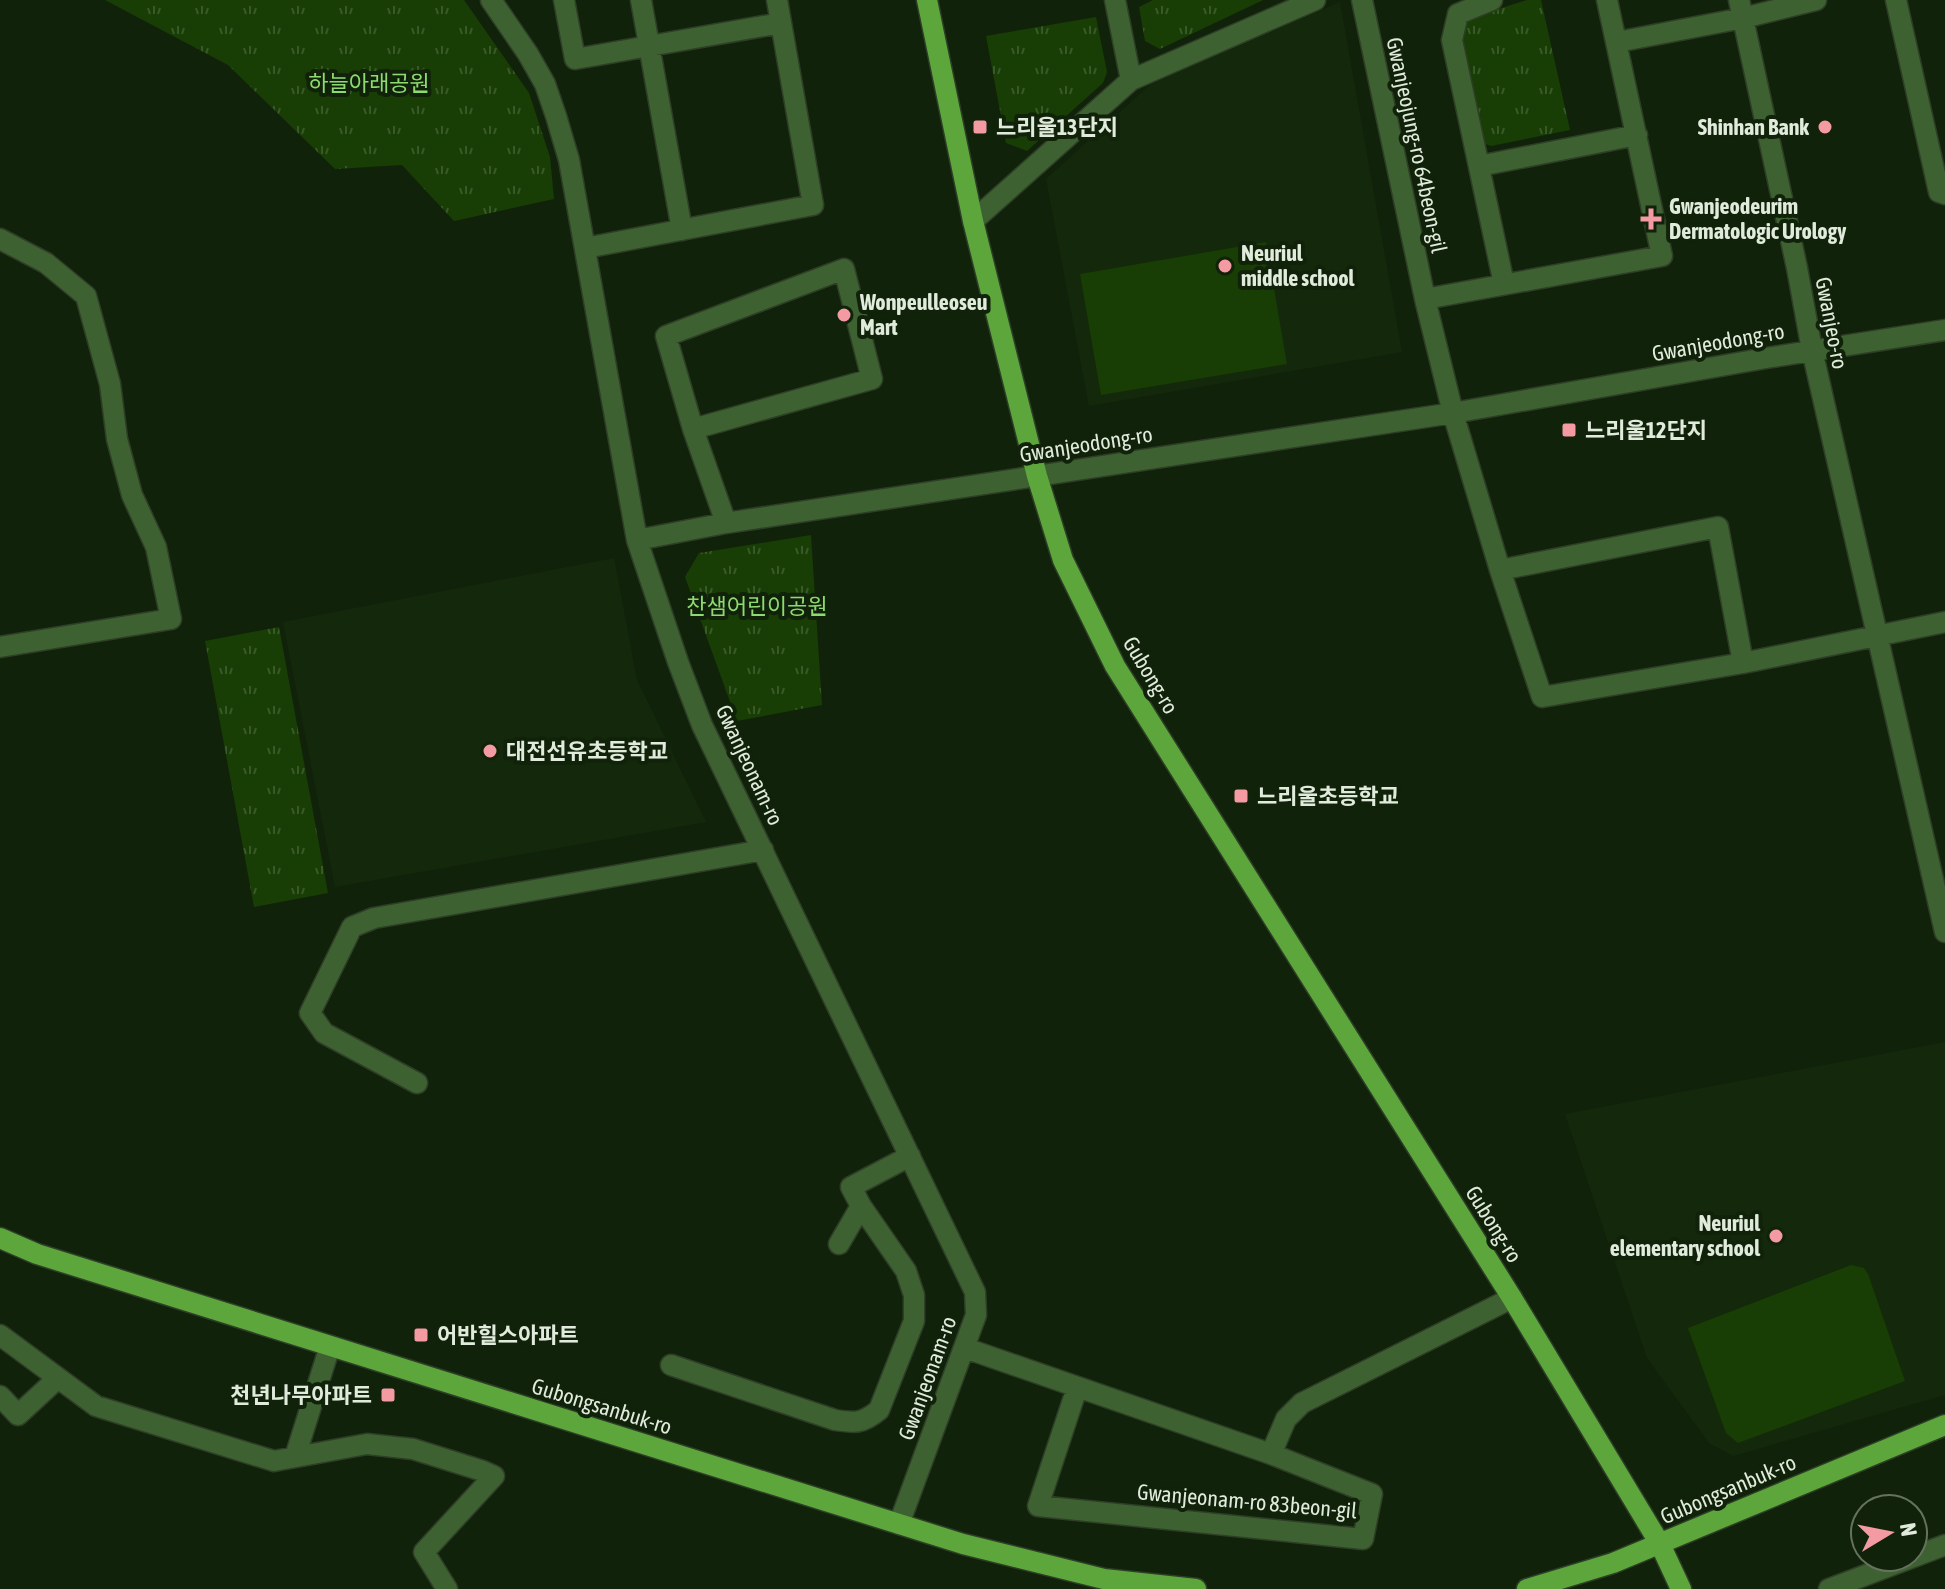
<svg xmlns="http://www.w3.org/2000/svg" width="1945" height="1589" viewBox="0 0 1945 1589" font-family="'Asap Condensed','Noto Sans KR',sans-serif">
<defs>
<pattern id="grass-tufts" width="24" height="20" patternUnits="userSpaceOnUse" patternTransform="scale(2)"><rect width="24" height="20" fill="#183d05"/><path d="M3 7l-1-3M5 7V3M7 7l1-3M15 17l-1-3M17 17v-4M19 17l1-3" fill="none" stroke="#395929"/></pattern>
</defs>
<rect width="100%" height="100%" fill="#11220a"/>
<path fill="#14290b" d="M1340,2L1402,352L1089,406L1046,179L1151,84Z
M614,558L637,680L706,822L335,887L283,622Z
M1945,1042V1395L1733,1456L1709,1443L1647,1358L1565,1114Z"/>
<path fill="url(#grass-tufts)" d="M105,0H464L529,93L550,157L554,199L454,221L402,165L335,169L228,65Z
M1153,0H1263L1160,49L1145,41L1139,7Z
M1527,0H1541L1570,130L1491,146L1485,144L1482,139L1458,42L1464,20Z
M1096,17L1107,72L1103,83L1027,151L1006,143L986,36Z
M811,535L822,705L737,721L685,577L699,553Z
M279,627L328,893L254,907L205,641Z"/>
<path fill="#183d05" d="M1266,242L1287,364L1101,395L1080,274Z
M1851,1265L1864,1268L1868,1274L1905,1381L1738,1443L1726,1433L1688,1328Z"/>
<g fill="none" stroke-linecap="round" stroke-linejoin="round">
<g stroke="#2e3e27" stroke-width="23">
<path id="minor" d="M491,0L528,54L545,84L556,116L569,160L637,540L678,662L702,725L975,1292L976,1315L899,1524
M564,0L575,59L781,23
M641,0L682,230
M1115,0L1131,80
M1362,0L1425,299L1453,413L1500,570L1542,697L1743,663L1945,622
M1492,0L1458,14L1452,40L1504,284
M1739,0L1797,268L1812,350L1945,932
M1896,0L1939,192L1945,194
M1617,42L1743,18L1816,0
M1479,166L1637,135
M973,221L1131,80L1315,0
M0,239L46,263L86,296L110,384L117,439L132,495L156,547L171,619L0,647
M585,248L813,205L777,0
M1425,299L1662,256L1607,0
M693,429L872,379L844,269L666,336L693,429L726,523
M637,540L726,523L1453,413L1766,358L1945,330
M1500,570L1718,527L1743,663
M417,1083L324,1033L310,1013L352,927L374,918L763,850
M839,1244L861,1206
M0,1335L96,1406L274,1461L367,1444L413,1449L483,1471L494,1476L424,1552L447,1589
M965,1348L1271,1454L1372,1494L1363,1539L1038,1506L1077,1388
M671,1365L835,1420C855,1423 862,1424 879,1410L914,1321V1295L906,1271L861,1206L851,1187L910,1156
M0,1396L18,1415L58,1378
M1271,1454L1286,1419L1302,1403L1512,1298
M295,1457L330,1346
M1829,1589L1945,1545"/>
</g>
<g stroke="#2e3e27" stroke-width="23">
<path id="major" d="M927,0L973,221L1037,476L1063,560L1115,666L1512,1298L1660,1544L1681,1589
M0,1238L37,1254L963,1544L1104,1579L1196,1589
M1527,1589L1613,1563L1945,1425"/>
</g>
<use href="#minor" stroke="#3e6131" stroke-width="20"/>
<use href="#major" stroke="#5ca63c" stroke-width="20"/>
</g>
<g fill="#f49aa2" stroke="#11220a" stroke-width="3">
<rect x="972" y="119" width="16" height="16" rx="4"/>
<circle cx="1825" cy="127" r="8"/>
<path d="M1647 207h8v8h8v8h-8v8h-8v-8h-8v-8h8z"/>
<circle cx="1225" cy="266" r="8"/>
<circle cx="844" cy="315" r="8"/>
<rect x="1561" y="422" width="16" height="16" rx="4"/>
<circle cx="490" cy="751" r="8"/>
<rect x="1233" y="788" width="16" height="16" rx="4"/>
<circle cx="1776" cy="1236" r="8"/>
<rect x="413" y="1327" width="16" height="16" rx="4"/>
<rect x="380" y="1387" width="16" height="16" rx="4"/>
</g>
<g text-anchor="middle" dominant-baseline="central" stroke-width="8" stroke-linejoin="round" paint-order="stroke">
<g font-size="22" fill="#8eda71" stroke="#11220a">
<text x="369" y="83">하늘아래공원</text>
<text x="757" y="606">찬샘어린이공원</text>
</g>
<g font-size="22" font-weight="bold" fill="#e0ebdc" stroke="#11220a" text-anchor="start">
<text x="996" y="127">느리울13단지</text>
<text x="1809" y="127" text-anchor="end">Shinhan Bank</text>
<text x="1669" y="206">Gwanjeodeurim<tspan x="1669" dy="25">Dermatologic Urology</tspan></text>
<text x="1241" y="253">Neuriul<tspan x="1241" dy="25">middle school</tspan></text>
<text x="860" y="302">Wonpeulleoseu<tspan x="860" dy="25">Mart</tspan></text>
<text x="1585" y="430">느리울12단지</text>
<text x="506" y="751">대전선유초등학교</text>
<text x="1257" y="796">느리울초등학교</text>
<text x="1760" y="1223" text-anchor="end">Neuriul<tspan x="1760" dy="25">elementary school</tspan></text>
<text x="437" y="1335">어반힐스아파트</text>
<text x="372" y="1395" text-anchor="end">천년나무아파트</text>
</g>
<g font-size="22" fill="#e0ebdc" stroke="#11220a">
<text transform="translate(1417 145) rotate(78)">Gwanjeojung-ro 64beon-gil</text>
<text transform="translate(1832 323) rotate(79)">Gwanjeo-ro</text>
<text transform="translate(1718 342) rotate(-10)">Gwanjeodong-ro</text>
<text transform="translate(1086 444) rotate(-9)">Gwanjeodong-ro</text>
<text transform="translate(1151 675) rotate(59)">Gubong-ro</text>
<text transform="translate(750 765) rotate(65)">Gwanjeonam-ro</text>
<text transform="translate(1494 1224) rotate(58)">Gubong-ro</text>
<text transform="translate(927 1378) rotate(-70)">Gwanjeonam-ro</text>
<text transform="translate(602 1406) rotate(17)">Gubongsanbuk-ro</text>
<text transform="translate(1728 1489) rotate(-23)">Gubongsanbuk-ro</text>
<text transform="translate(1247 1501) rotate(5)">Gwanjeonam-ro 83beon-gil</text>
</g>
</g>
<g transform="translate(1889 1533) rotate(80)"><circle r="38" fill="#11220a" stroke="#64725e" stroke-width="2"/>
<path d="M0-6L14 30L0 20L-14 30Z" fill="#f49aa2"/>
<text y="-12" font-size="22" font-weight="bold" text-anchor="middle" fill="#e0ebdc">N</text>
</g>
</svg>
